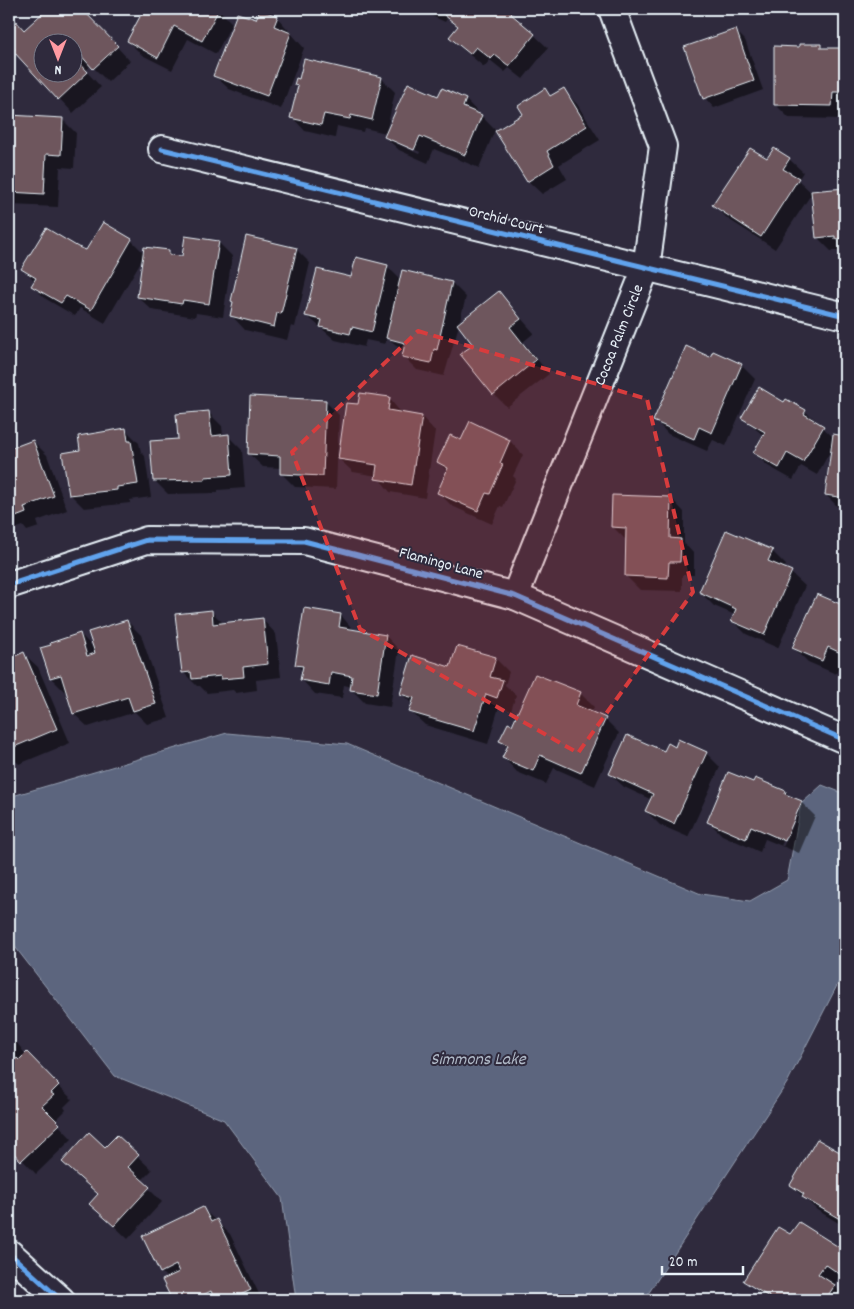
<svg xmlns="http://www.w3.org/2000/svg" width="854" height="1309" viewBox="0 0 854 1309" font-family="Dekko,sans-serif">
<rect width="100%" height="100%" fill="#2f2a3d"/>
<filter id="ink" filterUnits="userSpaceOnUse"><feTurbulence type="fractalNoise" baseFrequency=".02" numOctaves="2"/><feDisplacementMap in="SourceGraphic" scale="10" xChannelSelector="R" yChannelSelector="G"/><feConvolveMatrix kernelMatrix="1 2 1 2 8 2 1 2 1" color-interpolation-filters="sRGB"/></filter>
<g filter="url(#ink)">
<path fill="#5b657e" stroke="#939daf" d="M227,733L347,744L701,894L750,901L787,880L801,804L822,785L845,794V970L787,1083L644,1300H296L282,1198L224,1120L115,1076L9,939V797Z"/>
<path fill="#0007" fill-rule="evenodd" d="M49,9H82L130,61L108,82L91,65L86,71L101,87L73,113L14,51L16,49L9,41V28L15,22L24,32ZM42,42H72V72H42Z
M146,9H221L220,11L232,23L216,54L188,39L172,70L142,55L128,41Z
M409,9H507L548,48L523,79L509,68L505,72L490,60L484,67L464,50L451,37L459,27L448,17L445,22L422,11L421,14Z
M277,17L304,48L281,109L229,89L215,76L256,21Z
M735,30L745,40L763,90L714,108L705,98L686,48Z
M820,45L824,49H845V119L789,118L775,104L776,48Z
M381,78L395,92L386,133L364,128L363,132L337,126L335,138L305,131L292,117L299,88L296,84Z
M442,90L466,100L495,130L479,168L434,149L428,163L399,150L385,137L439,98ZM400,143L420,152L419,154L400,145Z
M545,90L552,97L563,90L577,104L600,140L559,165L567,179L542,194L528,181L524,114Z
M62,119L76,133L74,168L60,167L58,207L9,205V141Z
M789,159L803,172L798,180L812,193L775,249L728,219L714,205L767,160Z
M845,189V250L831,251L817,237L813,192Z
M103,224L131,240L144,253L169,252L173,256L183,258L218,242L232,256L223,317L196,313L195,317L152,310L138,297L144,256L105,323L80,308L75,316L46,299L33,286L35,281L23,269L77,248L87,251Z
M296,249L310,263L295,327L291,326L287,340L245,330L232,316Z
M387,266L401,280L403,272L452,283L466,297L459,324L499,293L534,333L523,342L549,374L507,407L494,394L475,345L459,325L444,376L417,370L403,356L404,352L387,337L385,344L366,340L364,347L335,340L306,315L352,278Z
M710,358L741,365L755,379L726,446L713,440L707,451L668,434L655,420Z
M389,398L402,414L422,417L435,431L425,498L390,492L377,476L353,472L339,459Z
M325,401L339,415L336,489L295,487L281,473V468L263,467L249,454Z
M784,403L805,411L832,436L845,437V509H840L826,495L832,448L817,475L801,466L793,480L768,466L754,453L764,436L743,418Z
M208,412L222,426L223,436H228L242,450L245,488L218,490V493L168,494L154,480L179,440Z
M126,430L139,443L141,452L145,456L151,497L130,500V503L84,508L70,494L81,451Z
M33,441L47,455L67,510L37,521L39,527L27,531L23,526L9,531V450Z
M510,441L523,455L513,476L516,479L503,507L500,506L492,524L452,506L438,492L448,472L438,462L461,442Z
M671,498L684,512V543L694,554V575H682V591L640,590L626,576L627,541L613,527Z
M772,551L786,565L784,569L791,573L805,586L778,648L746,634L732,620L735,615L714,606L700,592Z
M817,596L845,608V662L842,660L836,674L808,662L794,648Z
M211,611L224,624L263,620L276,634L281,677L256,680L257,690L236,693L233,690L207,693L200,686H197L183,672Z
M341,615L354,631L386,636L399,650L390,707L365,703L351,689L352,687L344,685L342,698L315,694L302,680L303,671L296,664Z
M127,621L141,635L169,718L147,724L135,712L88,727L74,714L67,691L65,692L51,678L42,649L80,634L95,649Z
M458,647L496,659L509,672L505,685L516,695L511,711L499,707L488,744L425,725L411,712L413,705L402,694L451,668Z
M24,654L38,667L70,743L19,764L9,755V660Z
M580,693L594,707L591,713L605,719L619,733L595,786L554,768L546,784L517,772L504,758L508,748L501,741L512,726Z
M675,749L706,753L720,767L688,837L660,825L646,811L652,800L624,787L610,774Z
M756,780L786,792L792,799L801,802L815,816L799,853L765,839L760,852L722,835L708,821L754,784ZM798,806L800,808L783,847L781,846Z
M9,1032L26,1055L72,1099L64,1107L66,1110L55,1121L72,1139L36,1174L9,1146Z
M117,1137L152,1170L141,1181L162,1202L128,1239L91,1204L99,1195L105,1149Z
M817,1141L845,1157V1227L817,1210L791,1185Z
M203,1209L230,1234L262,1300H173L163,1280L167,1278L161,1272Z
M799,1223L845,1253V1281L839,1277L834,1285L845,1297V1300H768L745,1280L790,1236Z"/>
<path fill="#6e575d" stroke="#e8f1f8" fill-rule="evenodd" d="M47,9H82L118,46L93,69L78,52L73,56L88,72L58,100L13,51L15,49L9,43V26L15,20L24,30ZM42,42H72V72H42Z
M144,9H219L202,41L174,26L158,58L127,41Z
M449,9H509L513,12L511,14L535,34L509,66L495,55L491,59L476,47L470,54L449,37L458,26L444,15Z
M260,10L278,16L274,26L291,33L267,96L213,76L237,13L256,19Z
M736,29L754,81L703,99L684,47Z
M799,44H821V48H845V92H833L832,106L774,105V46L799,47Z
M304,59L382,77L372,120L351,115L350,119L324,114L321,125L290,118L298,86L294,85L296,78L299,79Z
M408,83L438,96L442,88L466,99L463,107L482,115L465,155L420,136L414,150L384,137Z
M545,88L550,96L564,88L587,126L547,151L554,165L527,182L495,131L523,114L518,106Z
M9,115L63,118L61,155L46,154L44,194L9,192Z
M750,148L767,158L774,148L790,158L783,169L799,178L761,237L712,205Z
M845,188V238L835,239V236L816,238L811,191Z
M103,222L132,239L91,310L66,296L61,303L31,286L36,278L21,269L46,228L78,247L86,250Z
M185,236L219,241L209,304L183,300L182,304L137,297L144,247L169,250V255L182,256Z
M246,236L297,248L281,314L277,313L274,327L230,316L233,302L231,301Z
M356,257L388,265L372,332L352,327L350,334L320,327L322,320L305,316L317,269L351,277Z
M402,270L452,282L437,350L434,349L431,363L402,357L405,343L386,338Z
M499,291L521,319L510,327L536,360L493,395L460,354L473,345L457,324Z
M686,346L710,357L713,351L742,364L712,433L699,427L694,439L653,421Z
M759,387L784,402L786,399L806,410L804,414L824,426L803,462L787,453L779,468L753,453L765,432L741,418Z
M360,393L390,397L388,410L422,416L411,485L375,479L377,465L338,459L346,403L358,404Z
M250,396L326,400L323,476L280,474V456L248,454Z
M209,411L212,436L229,434L232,475L205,477V480L153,481L150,441L178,439L176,414Z
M470,421L510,440L500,463L503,464L490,494L486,493L478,511L437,493L448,468L437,462L450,435L461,440Z
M126,428L128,441H131L138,484L117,487V490L69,495L62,453L80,450L78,436Z
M833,434L845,436V498L825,495Z
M33,440L54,496L24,507L26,513L13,518L11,512L9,513V449Z
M612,495L671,497L670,538L681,539L680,562H669L668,578L625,576L626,528L611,527Z
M726,530L773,550L768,561L792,571L764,635L731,621L736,609L699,592Z
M817,594L845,606V655L828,647L822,661L792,648Z
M304,608L341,614L339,627L386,635L377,694L350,690L352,676L331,672L329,685L300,680L303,666L295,665Z
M212,610L213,624L263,618L268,664L243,667L244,677L221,679V676L192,679L191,672L182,673L175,614Z
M127,620L156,704L133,711L128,697L73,714L61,675L50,678L40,648L51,645L50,643L80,633L87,656L95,653L88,632Z
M457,646L496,657L490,677L503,680L497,698L486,694L474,731L409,712L414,698L400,694L412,655L450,667Z
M24,652L57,729L9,749V659Z
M535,674L581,692L576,705L606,718L581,773L540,755L533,771L502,758L508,745L499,741L508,723L512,725Z
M627,735L664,751L668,743L675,747L678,739L707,752L674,824L645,811L653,794L609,774Z
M728,772L753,782L755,778L786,791L785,794L802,801L785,841L751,826L746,839L707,822Z
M9,1035L14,1042L9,1046Z
M27,1052L59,1085L51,1093L54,1095L42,1106L60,1124L21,1161L9,1148V1065L17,1058L19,1060Z
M89,1132L105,1147L117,1135L139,1155L128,1167L150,1187L114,1226L89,1204L98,1194L62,1162Z
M817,1139L845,1155V1222L802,1197L804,1194L790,1185Z
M203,1207L211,1222L217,1219L251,1290L230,1300H215L211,1291L199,1297L200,1300H172L162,1280L179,1272L176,1265L160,1273L142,1236Z
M799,1222L845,1251V1269L841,1275L825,1264L818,1274L835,1285L825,1300H774L743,1281L778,1227L790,1234Z
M739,1293L749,1300H734Z"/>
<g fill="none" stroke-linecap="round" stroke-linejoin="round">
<g stroke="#e8f1f8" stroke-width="30">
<g id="street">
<path d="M162,149L845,316"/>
<path d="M9,585L147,540L304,541L515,596L845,740"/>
<path id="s1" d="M515,596L646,268L663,146L612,9"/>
<path d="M9,1253L61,1300"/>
</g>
</g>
<use href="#street" stroke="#2f2a3d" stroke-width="26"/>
<g stroke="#2f2a3d" stroke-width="8">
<path id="cycleway" d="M162,149L845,316
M9,585L147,540L304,541L515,596L845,740
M9,1253L61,1300"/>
</g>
<use href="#cycleway" stroke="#60a3ed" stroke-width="5"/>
</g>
</g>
<path fill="#d83c3d" fill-opacity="0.2" stroke="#d83c3d" stroke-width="4" stroke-dasharray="10 6" stroke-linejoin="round" d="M418,331L647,399L693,592L578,753L360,629L292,452Z"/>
<g text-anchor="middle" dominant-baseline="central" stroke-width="4" stroke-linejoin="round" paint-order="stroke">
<g font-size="16" fill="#e8f1f8" stroke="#2f2a3d">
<text transform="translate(506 221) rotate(14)">Orchid Court</text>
<text stroke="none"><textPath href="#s1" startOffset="281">Cocoa Palm Circle</textPath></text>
<text transform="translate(441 564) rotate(15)">Flamingo Lane</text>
</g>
<g font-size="18" font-style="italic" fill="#b0b9c7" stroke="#2f2a3d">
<text x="478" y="1060">Simmons Lake</text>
</g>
</g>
<rect width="854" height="1309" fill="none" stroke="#2f2a3d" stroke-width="30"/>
<rect x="15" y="15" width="824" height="1279" fill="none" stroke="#e8f1f8" stroke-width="2" filter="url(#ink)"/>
<g transform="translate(58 58) rotate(180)"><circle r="24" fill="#2f2a3d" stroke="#797a88"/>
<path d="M0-4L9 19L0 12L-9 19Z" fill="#ff9aa2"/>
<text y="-8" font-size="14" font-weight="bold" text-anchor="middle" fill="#e8f1f8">N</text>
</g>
<path d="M662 1266v8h81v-8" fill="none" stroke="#e8f1f8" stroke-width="2.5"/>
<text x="669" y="1266" font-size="15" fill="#e8f1f8" stroke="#2f2a3d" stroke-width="4" paint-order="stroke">20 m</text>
</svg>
